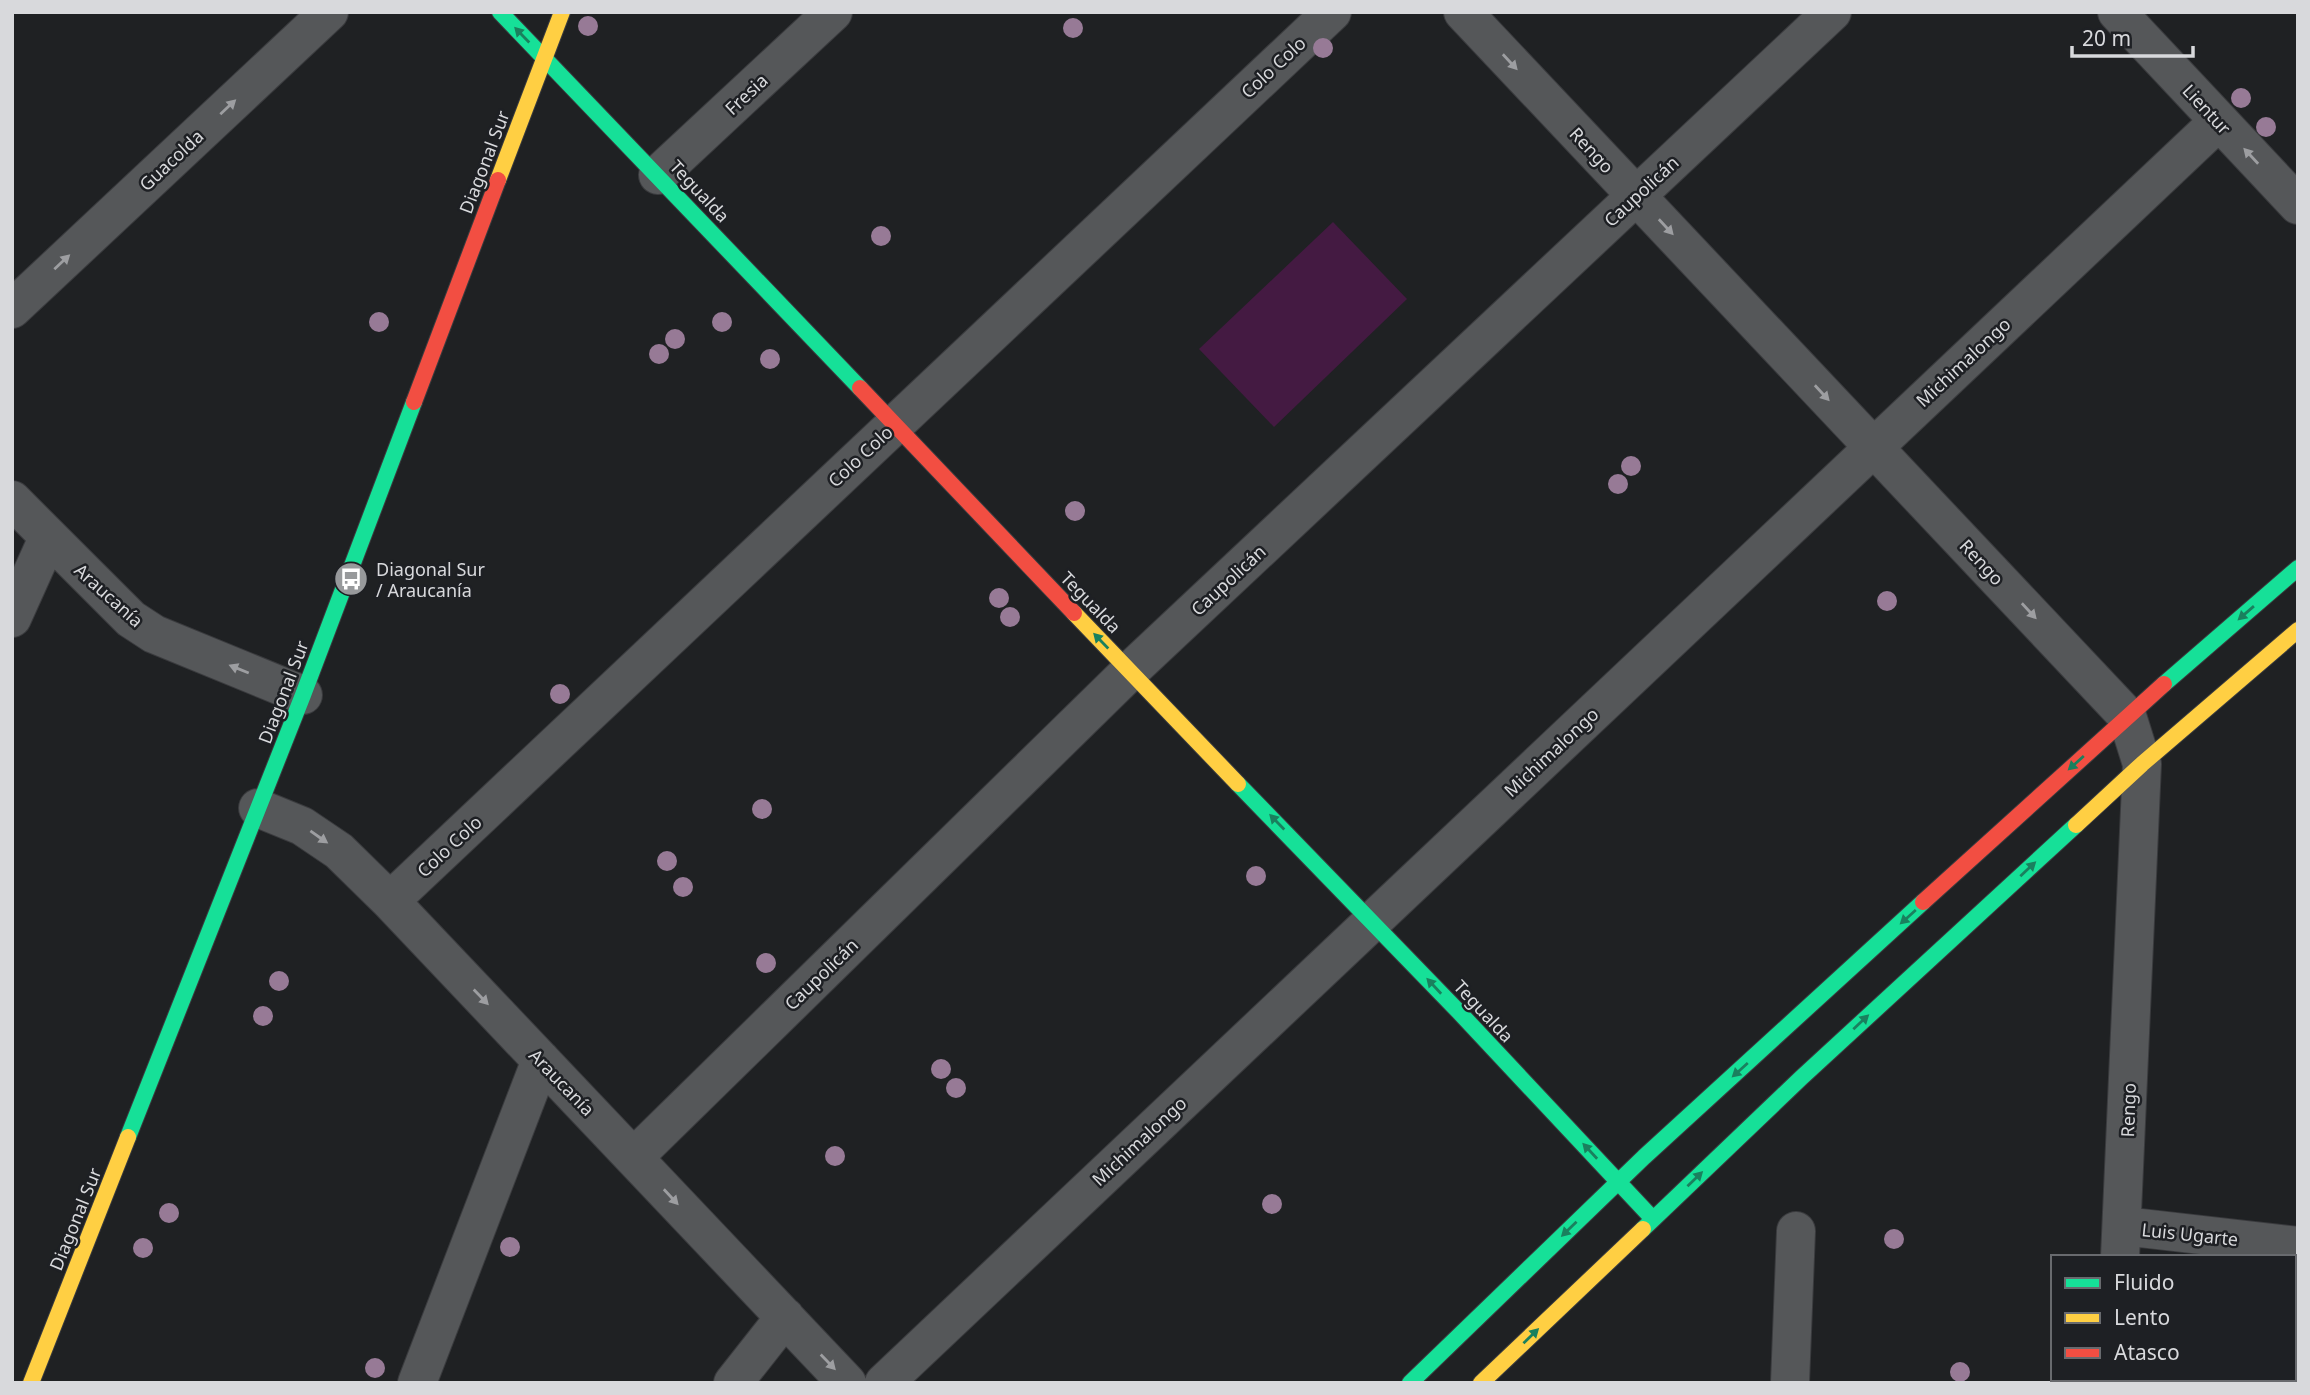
<svg xmlns="http://www.w3.org/2000/svg" width="2310" height="1395" viewBox="0 0 2310 1395" font-family="'Noto Sans',sans-serif">
<rect width="100%" height="100%" fill="#1f2123"/>
<path fill="#441a42" d="M1333,222L1407,299L1274,427L1199,349Z"/>
<g fill="none" stroke-linecap="round" stroke-linejoin="round">
<g stroke="#3a3b3e" stroke-width="40">
<path id="street" d="M1463,12L2127,716L2142,764L2120,1257
M2117,12L2298,205
M658,175L833,12
M12,309L329,12
M12,500L131,619L154,634L303,695
M12,618L48,538
M258,808L302,826L339,851L390,901L847,1383
M390,901L1332,12
M634,1157L1130,671L1832,12
M2123,1226L2298,1246
M417,1383L541,1060
M733,1383L785,1317
M884,1383L2219,121
M1790,1383L1796,1231
M2110,1383V1379"/>
</g>
<g stroke="#3a3b3e" stroke-width="18">
<path id="fast" d="M500,12L860,388
M2164,684L2298,568
M1238,784L1459,1012L1653,1219
M128,1137L303,695L414,402
M1643,1229L1801,1078L2076,825
M1410,1383L1644,1157L1923,902"/>
</g>
<g stroke="#3a3b3e" stroke-width="18">
<path id="slow" d="M498,180L562,12
M1074,613L1238,784
M2076,825L2142,764L2298,630
M31,1383L128,1137
M1481,1383L1643,1229"/>
</g>
<g stroke="#3a3b3e" stroke-width="18">
<path id="jam" d="M860,388L1074,613
M414,402L498,180
M1923,902L2164,684"/>
</g>
<use href="#street" stroke="#555759" stroke-width="38"/>
<use href="#fast" stroke="#16e098" stroke-width="16"/>
<use href="#slow" stroke="#ffcf43" stroke-width="16"/>
<use href="#jam" stroke="#f24e42" stroke-width="16"/>
</g>
<g fill="#977a96">
<circle cx="588" cy="26" r="10"/>
<circle cx="1073" cy="28" r="10"/>
<circle cx="1323" cy="48" r="10"/>
<circle cx="2241" cy="98" r="10"/>
<circle cx="2266" cy="127" r="10"/>
<circle cx="881" cy="236" r="10"/>
<circle cx="379" cy="322" r="10"/>
<circle cx="722" cy="322" r="10"/>
<circle cx="675" cy="339" r="10"/>
<circle cx="659" cy="354" r="10"/>
<circle cx="770" cy="359" r="10"/>
<circle cx="1631" cy="466" r="10"/>
<circle cx="1618" cy="484" r="10"/>
<circle cx="1075" cy="511" r="10"/>
<circle cx="999" cy="598" r="10"/>
<circle cx="1887" cy="601" r="10"/>
<circle cx="1010" cy="617" r="10"/>
<circle cx="560" cy="694" r="10"/>
<circle cx="762" cy="809" r="10"/>
<circle cx="667" cy="861" r="10"/>
<circle cx="1256" cy="876" r="10"/>
<circle cx="683" cy="887" r="10"/>
<circle cx="766" cy="963" r="10"/>
<circle cx="279" cy="981" r="10"/>
<circle cx="263" cy="1016" r="10"/>
<circle cx="941" cy="1069" r="10"/>
<circle cx="956" cy="1088" r="10"/>
<circle cx="835" cy="1156" r="10"/>
<circle cx="1272" cy="1204" r="10"/>
<circle cx="169" cy="1213" r="10"/>
<circle cx="1894" cy="1239" r="10"/>
<circle cx="510" cy="1247" r="10"/>
<circle cx="143" cy="1248" r="10"/>
<circle cx="375" cy="1368" r="10"/>
<circle cx="1960" cy="1372" r="10"/>
</g>
<defs><path id="oneway-solid" d="M-6-.8H1V-3.2L6.5 0L1 3.2V.8H-6Z" transform="scale(1.75)"/></defs>
<g fill="#1a805e">
<use href="#oneway-solid" transform="translate(522 35) rotate(-134)"/>
<use href="#oneway-solid" transform="translate(2246 613) rotate(139)"/>
<use href="#oneway-solid" transform="translate(1101 641) rotate(-134)"/>
<use href="#oneway-solid" transform="translate(2076 763) rotate(138)"/>
<use href="#oneway-solid" transform="translate(1277 822) rotate(-134)"/>
<use href="#oneway-solid" transform="translate(2028 869) rotate(-43)"/>
<use href="#oneway-solid" transform="translate(1908 917) rotate(138)"/>
<use href="#oneway-solid" transform="translate(1434 986) rotate(-133)"/>
<use href="#oneway-solid" transform="translate(1861 1022) rotate(-43)"/>
<use href="#oneway-solid" transform="translate(1740 1070) rotate(138)"/>
<use href="#oneway-solid" transform="translate(1590 1151) rotate(-133)"/>
<use href="#oneway-solid" transform="translate(1695 1179) rotate(-44)"/>
<use href="#oneway-solid" transform="translate(1569 1229) rotate(136)"/>
<use href="#oneway-solid" transform="translate(1531 1336) rotate(-44)"/>
</g>
<g fill="#9d9ea1">
<use href="#oneway-solid" transform="translate(1510 62) rotate(47)"/>
<use href="#oneway-solid" transform="translate(228 107) rotate(-43)"/>
<use href="#oneway-solid" transform="translate(2251 156) rotate(-133)"/>
<use href="#oneway-solid" transform="translate(1666 227) rotate(47)"/>
<use href="#oneway-solid" transform="translate(62 262) rotate(-43)"/>
<use href="#oneway-solid" transform="translate(1822 393) rotate(47)"/>
<use href="#oneway-solid" transform="translate(2029 611) rotate(47)"/>
<use href="#oneway-solid" transform="translate(239 669) rotate(-158)"/>
<use href="#oneway-solid" transform="translate(319 837) rotate(35)"/>
<use href="#oneway-solid" transform="translate(481 997) rotate(46)"/>
<use href="#oneway-solid" transform="translate(671 1197) rotate(47)"/>
<use href="#oneway-solid" transform="translate(828 1362) rotate(46)"/>
</g>
<defs>
<g id="bus-disc" transform="scale(1.75)"><circle r="9.5" fill="#97999b" stroke="#1e2024"/><path d="M-5-6H5V4H4V6H2V4H-2V6H-4V4H-5ZM-3.5-4V0h7V-4ZM-3.5 1.2v1.5H-2V1.2ZM2 1.2v1.5H3.5V1.2Z" fill="#fff"/></g>
</defs>
<g fill-rule="evenodd">
<use href="#bus-disc" x="351" y="579"/>
</g>
<g text-anchor="middle" dominant-baseline="central" stroke-width="5" stroke-linejoin="round" paint-order="stroke">
<g font-size="18" fill="#d8d9dc" stroke="#1e2024">
<text transform="translate(1273 67) rotate(-43)">Colo Colo</text>
<text transform="translate(746 94) rotate(-43)">Fresia</text>
<text transform="translate(2207 109) rotate(47)">Lientur</text>
<text transform="translate(1592 150) rotate(47)">Rengo</text>
<text transform="translate(171 160) rotate(-43)">Guacolda</text>
<text transform="translate(484 162) rotate(-69)">Diagonal Sur</text>
<text transform="translate(700 191) rotate(47)">Tegualda</text>
<text transform="translate(1641 191) rotate(-43)">Caupolicán</text>
<text transform="translate(1963 362) rotate(-43)">Michimalongo</text>
<text transform="translate(860 456) rotate(-43)">Colo Colo</text>
<text transform="translate(1982 562) rotate(47)">Rengo</text>
<text transform="translate(1228 580) rotate(-43)">Caupolicán</text>
<text transform="translate(109 595) rotate(42)">Araucanía</text>
<text transform="translate(1091 602) rotate(46)">Tegualda</text>
<text transform="translate(283 692) rotate(-69)">Diagonal Sur</text>
<text transform="translate(1551 752) rotate(-43)">Michimalongo</text>
<text transform="translate(449 846) rotate(-43)">Colo Colo</text>
<text transform="translate(821 974) rotate(-44)">Caupolicán</text>
<text transform="translate(1484 1011) rotate(47)">Tegualda</text>
<text transform="translate(562 1082) rotate(46)">Araucanía</text>
<text transform="translate(2128 1110) rotate(-88)">Rengo</text>
<text transform="translate(1139 1141) rotate(-43)">Michimalongo</text>
<text transform="translate(75 1219) rotate(-68)">Diagonal Sur</text>
<text transform="translate(2190 1234) rotate(6)">Luis Ugarte</text>
</g>
<g font-size="18" fill="#d8d9dc" stroke="#1e2024" text-anchor="start">
<text x="376" y="569">Diagonal Sur<tspan x="376" dy="21">/ Araucanía</tspan></text>
</g>
</g>
<rect width="2310" height="1395" fill="none" stroke="#d8d9dc" stroke-width="28"/>
<rect x="2051" y="1255" width="245" height="126" fill="#1e2024" stroke="#686a6e" stroke-width="2"/>
<rect x="2065" y="1278" width="35" height="10" fill="#16e098" stroke="#686a6e" stroke-width="2"/>
<text x="2114" y="1290" font-size="21" fill="#d8d9dc">Fluido</text>
<rect x="2065" y="1313" width="35" height="10" fill="#ffcf43" stroke="#686a6e" stroke-width="2"/>
<text x="2114" y="1325" font-size="21" fill="#d8d9dc">Lento</text>
<rect x="2065" y="1348" width="35" height="10" fill="#f24e42" stroke="#686a6e" stroke-width="2"/>
<text x="2114" y="1360" font-size="21" fill="#d8d9dc">Atasco</text>
<path d="M2072 46v10h121v-10" fill="none" stroke="#d8d9dc" stroke-width="3.5"/>
<text x="2082" y="46" font-size="21" fill="#d8d9dc" stroke="#1e2024" stroke-width="5" paint-order="stroke">20 m</text>
</svg>
